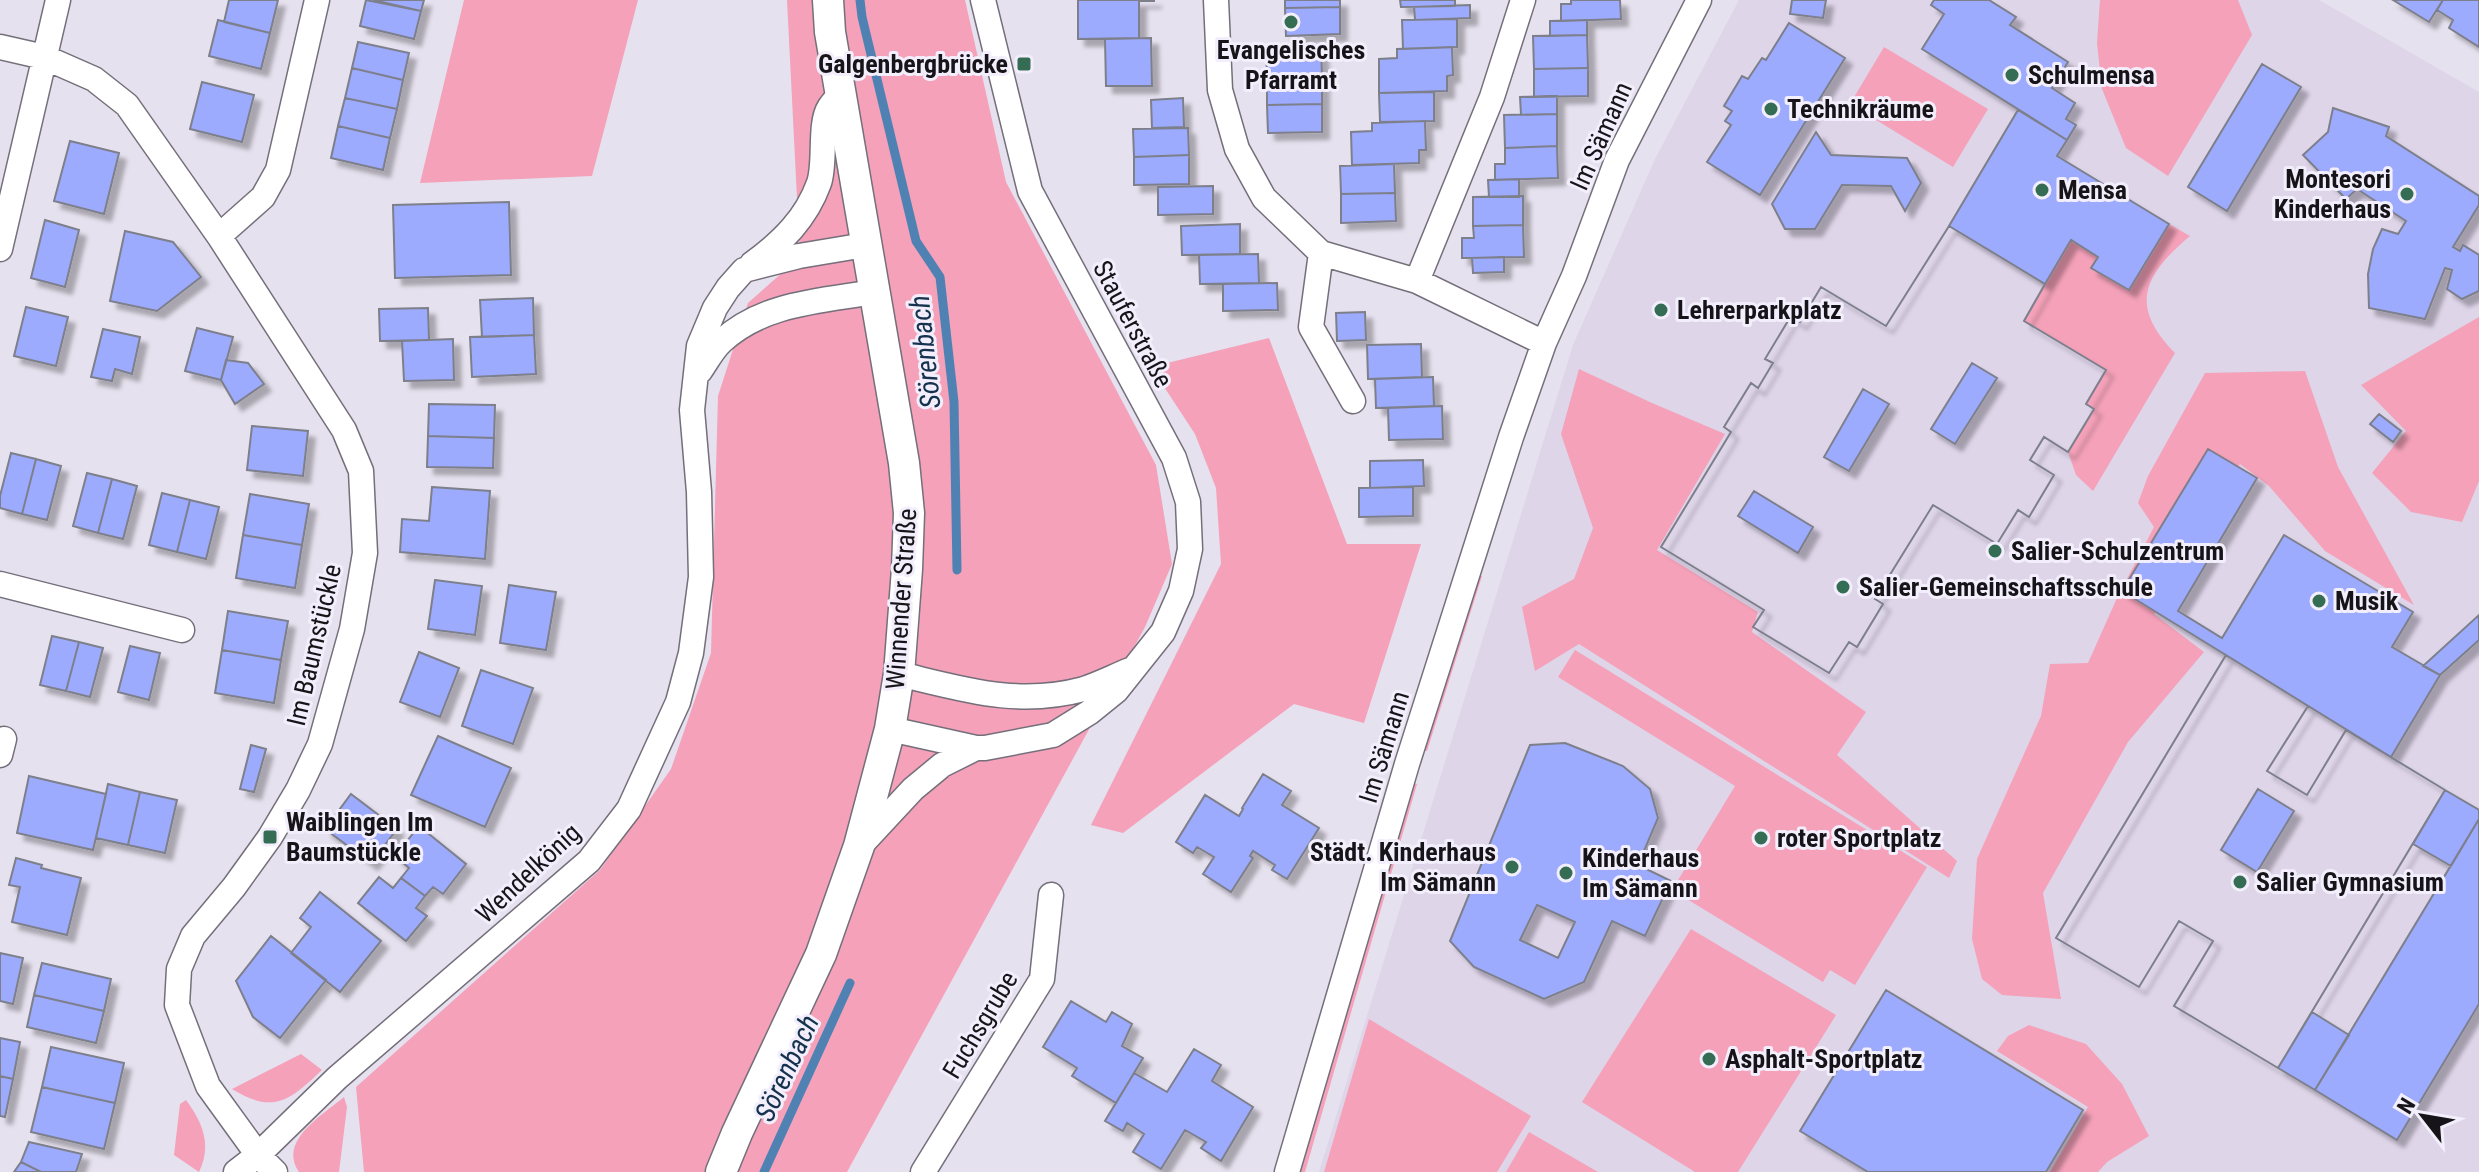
<svg xmlns="http://www.w3.org/2000/svg" width="2479" height="1172" viewBox="0 0 2479 1172" font-family="'Roboto Condensed',sans-serif">
<defs>
<filter id="shadow"><feDropShadow dx="7" dy="7" stdDeviation="2" flood-color="#0004"/></filter>
</defs>
<rect width="100%" height="100%" fill="#e6e1ee"/>
<path fill="#ded5e9" d="M1739,0H2319L2479,92V1172H1319L1573,345L1655,159Z"/>
<path fill="#f4a1b9" d="M464,0H638L592,176L420,183Z
M787,0H965L1006,182L1156,465L1172,564L1145,627L847,1172H364L356,1087L600,870L671,769L711,653L718,396L748,303L800,257Z
M2100,0H2238L2252,35L2168,176L2126,148L2102,89L2097,43Z
M1884,47L1988,109L1953,167L1850,104Z
M2169,224L2190,236C2144,275 2128,305 2175,353L2093,491L2076,475L2068,452L2094,409L2086,404L2106,370L2024,321L2071,240L2098,257L2092,268L2129,290Z
M2479,317V481L2462,522L2411,512L2372,473L2406,431L2361,385Z
M1269,338L1347,544H1421L1364,723L1294,704L1123,833L1091,825L1221,564L1216,488L1195,434L1151,367Z
M1579,369L1652,403L1725,434L1657,550L1758,612L1752,632L1866,712L1837,755L1957,861L1949,878L1579,644L1535,671L1522,607L1574,579L1593,528L1561,434Z
M2305,371L2338,467L2414,605L2325,551L2269,486L2240,464L2154,614L2204,652L2128,742L2043,893L2061,999L2002,995L1982,979L1972,939L1977,859L2041,716L2050,664L2088,663L2117,598L2154,527L2138,503L2148,476L2205,373Z
M1472,576H1482L1427,751L1417,749Z
M1575,650L1927,867L1855,985L1830,970L1823,982L1672,890L1735,786L1558,677Z
M1408,782L1417,784L1305,1172H1297Z
M1691,929L1836,1015L1738,1172H1695L1582,1102Z
M1369,1019L1531,1116L1497,1172H1324Z
M2029,1025L2086,1044L2122,1084L2149,1136L2107,1162L2098,1172H2050L2088,1107L1997,1051L2008,1036Z
M301,1054L322,1070C290,1100 274,1115 232,1089Z
M344,1097L347,1107L339,1172H299C277,1141 324,1114 344,1097Z
M186,1100C203,1123 212,1145 199,1172L174,1155L180,1104Z
M1529,1132L1598,1172H1506Z"/>
<g fill="none" stroke-linecap="round" stroke-linejoin="round">
<path stroke="#4f82b2" stroke-width="9" d="M860,0L862,17L916,241L940,277L954,402L957,570
M764,1172L850,983"/>
</g>
<path fill="#9dabff" stroke="#7d7f8b" stroke-width="2" fill-rule="evenodd" filter="url(#shadow)" d="M229,0H278L270,33L224,22Z
M366,0L421,11L414,39L360,26Z
M373,0H424L421,11Z
M1078,0H1154V1H1139V38L1078,39Z
M1285,0H1340V7L1285,8Z
M1400,0H1455V6L1401,7Z
M1571,0H1620L1621,19L1561,21V4H1571Z
M1792,0H1826L1823,18L1790,14Z
M1934,0H1989L2016,17L2010,25L2068,62L2052,88L2075,103L2066,119L2076,125L2067,140L1922,49L1944,14L1931,5Z
M2393,0H2443L2429,22Z
M2443,0H2479V47L2449,28L2453,20L2437,10Z
M1470,5V18L1415,20L1414,7Z
M1340,7V34L1286,36L1285,8Z
M1457,19V47L1403,49L1402,20Z
M218,20L270,33L261,69L209,56Z
M1587,20V35L1550,36V21Z
M1789,23L1845,58L1760,195L1707,162L1731,125L1725,121L1732,111L1724,106L1742,76L1748,79L1762,58L1766,60Z
M1587,35L1588,68L1534,69L1533,36Z
M1151,38L1152,86H1106L1105,39Z
M358,42L409,53L403,80L352,68Z
M1321,47L1322,76L1267,77L1266,49Z
M1452,47L1453,75L1447,76V91L1379,93V59L1397,58V49Z
M2262,64L2301,87L2227,211L2188,187Z
M352,68L403,80L397,109L345,98Z
M1588,68V96L1534,97V69Z
M1322,76V104L1267,105V77Z
M202,82L254,95L242,142L190,129Z
M1434,92V121L1380,122L1379,93Z
M1557,96V114L1521,115L1520,97Z
M345,98L397,109L390,138L338,126Z
M1183,98L1184,127L1152,128L1151,100Z
M1322,104V132L1268,133L1267,105Z
M2333,108L2389,127L2386,136L2479,196V205L2453,247L2460,251L2463,245L2479,255V291L2462,299L2447,289L2452,270L2445,268L2425,319L2369,308L2368,274L2373,249L2382,229L2398,234L2406,221L2357,189L2346,199L2303,155L2328,132Z
M2018,110L2067,140L2057,156L2169,224L2129,290L2091,268L2098,257L2071,240L2045,284L1949,226Z
M1557,114V146L1505,148L1504,115Z
M1425,121L1426,150H1419V163L1352,165L1351,132L1372,131V123Z
M338,126L390,138L383,170L331,158Z
M1188,128L1189,155L1134,157L1133,129Z
M1816,132L1831,155L1907,158L1921,183L1905,211L1891,186L1842,185L1815,229H1785L1772,204Z
M70,141L119,153L104,214L54,201Z
M1557,146L1558,178L1495,180V164H1505V148Z
M1189,155V184L1134,185V157Z
M1394,164L1395,193L1341,194L1340,166Z
M1519,179V197H1489L1488,180Z
M1213,186V214L1158,215V187Z
M1395,193L1396,221L1341,223V194Z
M1523,196V225L1473,226V197Z
M509,202L511,275L395,278L393,205Z
M45,220L79,230L65,287L31,278Z
M1240,224V254L1182,255L1181,226Z
M1523,225L1524,257L1462,258V238H1474L1473,226Z
M1949,226L2045,284L2024,321L2106,370L2086,404L2094,409L2068,452L2044,437L2030,460L2054,475L2029,517L2018,510L1997,544L1933,505L1875,599L1883,604L1857,647L1849,642L1829,673L1753,627L1764,610L1661,547L1731,432L1724,427L1751,383L1758,388L1773,363L1765,359L1791,316L1800,322L1821,287L1886,326ZM1972,363L1997,378L1955,444L1931,429ZM1863,389L1889,404L1849,471L1824,457ZM1754,491L1813,527L1798,553L1738,516Z
M1949,226L2045,284L2024,321L2106,370L2086,404L2094,409L2068,452L2044,437L2030,460L2054,475L2029,517L2018,510L1997,544L1933,505L1875,599L1883,604L1857,647L1849,642L1829,673L1753,627L1764,610L1661,547L1731,432L1724,427L1751,383L1758,388L1773,363L1765,359L1791,316L1800,322L1821,287L1886,326Z
M125,231L173,242L201,277L157,311L110,301Z
M1258,254L1259,283L1200,284L1199,255Z
M1504,257V272L1473,273L1472,258Z
M1277,283L1278,310L1223,311V284Z
M533,298L534,335L482,337L480,300Z
M26,307L68,317L56,366L14,356Z
M428,308L429,340L380,341L379,309Z
M1365,312L1366,340L1337,341L1336,313Z
M197,328L233,337L221,380L185,371Z
M103,329L140,337L132,374L115,369L112,381L91,377Z
M534,335L536,374L472,377L470,337Z
M453,339L454,380L404,381L402,341Z
M1421,344L1422,377L1368,379L1367,345Z
M226,360L248,363L264,384L235,404L221,380Z
M1433,377L1434,406L1376,408L1375,379Z
M429,404L495,405L494,438L428,436Z
M1442,406L1443,439L1389,440L1388,408Z
M2379,414L2401,431L2393,442L2370,424Z
M252,426L308,431L303,476L247,470Z
M428,436L494,438L493,468L427,467Z
M2208,449L2257,478L2178,611L2222,638L2284,535L2413,612L2392,647L2440,675L2391,757L2122,591Z
M11,453L36,459L22,514L0,508V496Z
M36,459L61,466L47,520L22,514Z
M1423,460L1424,486L1370,488V461Z
M87,473L112,479L98,533L73,526Z
M112,479L137,486L123,539L98,533Z
M432,487L490,491L485,559L400,552L402,519L429,521Z
M1413,487V516L1359,517V488Z
M162,493L190,500L177,552L149,545Z
M250,494L309,504L302,545L243,535Z
M190,500L219,507L206,559L177,552Z
M243,535L302,545L295,588L236,578Z
M435,580L482,586L475,635L428,629Z
M509,585L556,592L546,650L500,643Z
M228,611L288,621L281,660L222,650Z
M2479,615V640L2440,675L2423,666Z
M52,636L79,642L66,691L40,685Z
M79,642L103,648L90,697L66,691Z
M130,646L160,653L149,700L118,692Z
M222,650L281,660L274,703L215,693Z
M419,652L459,668L440,717L400,702Z
M2226,655L2308,706L2267,771L2307,795L2346,730L2445,790L2278,1068L2174,1006L2213,941L2179,921L2139,987L2056,938ZM2258,789L2294,811L2257,872L2221,850Z
M2226,655L2308,706L2267,771L2307,795L2346,730L2445,790L2278,1068L2174,1006L2213,941L2179,921L2139,987L2056,938Z
M481,670L533,688L513,744L462,726Z
M438,736L511,768L485,827L411,795Z
M1565,743L1623,766L1650,789L1658,818L1638,865L1671,881L1645,936L1612,921L1584,982L1544,999L1474,967L1450,941L1530,745ZM1537,905L1575,922L1558,958L1520,940Z
M251,745L266,749L254,792L240,789Z
M1263,774L1291,791L1282,805L1319,828L1287,879L1272,870L1275,865L1253,851L1250,856L1253,858L1231,892L1203,874L1214,857L1197,847L1193,853L1176,842L1205,795L1239,816L1243,809L1242,808Z
M29,776L106,794L93,850L17,833Z
M108,784L140,792L128,845L96,838Z
M2445,790L2479,810V819L2451,866L2413,844Z
M140,792L177,800L165,853L128,845Z
M351,794L397,829L371,863L325,829Z
M2479,819V1004L2397,1140L2315,1090Z
M419,826L466,864L443,894L433,887L425,896L401,878L409,868L395,856Z
M16,858L42,865L41,868L81,878L67,935L12,922L20,887L9,885Z
M379,877L393,888L401,878L425,896L416,908L427,916L406,941L358,903Z
M320,892L381,941L340,992L291,953L311,927L300,918Z
M271,936L326,980L280,1038L253,1017L236,981Z
M0,953L23,958L13,1004L0,1001Z
M42,963L111,979L104,1011L34,995Z
M1886,990L2083,1110L2046,1172H1868L1800,1131Z
M34,995L104,1011L96,1043L27,1027Z
M1071,1001L1106,1022L1112,1012L1132,1024L1122,1046L1143,1058L1116,1103L1072,1076L1077,1068L1043,1047Z
M2312,1012L2349,1035L2315,1090L2278,1068Z
M0,1038L20,1042L13,1079L0,1076Z
M51,1047L124,1063L115,1103L42,1087Z
M1194,1049L1221,1065L1212,1081L1253,1107L1221,1161L1201,1148L1206,1142L1185,1130L1161,1169L1133,1152L1144,1134L1127,1123L1123,1131L1105,1121L1134,1073L1167,1092Z
M0,1076L13,1079L5,1117L0,1116Z
M42,1087L115,1103L104,1149L31,1132Z
M29,1142L82,1154L76,1172H41L21,1162Z
M21,1162L41,1172H14Z"/>
<g fill="none" stroke-linecap="round" stroke-linejoin="round">
<g stroke="#746f7a" stroke-width="27">
<path id="minor" d="M1216,0L1220,90L1237,149L1264,198L1321,253L1417,281L1544,343
M0,47L44,57L94,79L127,105L219,236L344,430L361,471L365,553L352,629L320,744L298,790L270,837L234,887L193,936L179,969L177,1005L208,1086L258,1155L275,1172
M219,236L263,197L278,170L317,0
M0,249L58,0
M1321,253L1311,327L1353,401
M752,264C782,242 806,219 819,183C826,163 819,124 829,108C832,103 837,98 841,94
M1417,281L1492,97L1523,0
M700,371C707,361 713,349 722,341C763,303 821,301 874,292
M0,584L182,630
M899,674C963,689 1017,707 1084,689C1099,684 1115,676 1130,670
M890,729L976,748H985L1053,735L1090,712L1116,691L1163,632L1181,591L1190,549L1188,502L1174,458L1030,191L983,0
M0,755L4,739
M860,846L913,789L942,765L976,748
M236,1172L258,1155L337,1078L589,861L629,809L678,702L691,653L701,577L699,492L692,410L699,346L715,308L728,288L744,270L799,256L865,245
M923,1172L1042,979L1051,895
M1287,1172L1407,764L1511,437L1544,343L1574,276L1617,160L1699,0"/>
</g>
<g stroke="#746f7a" stroke-width="33">
<path id="tertiary" d="M721,1172L737,1133L821,954L859,846L890,729L899,674L907,569L909,513L904,463L830,32L828,0"/>
</g>
<use href="#minor" stroke="#fff" stroke-width="24"/>
<use href="#tertiary" stroke="#fff" stroke-width="30"/>
</g>
<g fill="#356d54" stroke="#f3eefb" stroke-width="3">
<circle cx="1291" cy="22" r="8"/>
<rect x="1016" y="56" width="16" height="16" rx="4"/>
<circle cx="2012" cy="75" r="8"/>
<circle cx="1771" cy="109" r="8"/>
<circle cx="2042" cy="190" r="8"/>
<circle cx="2407" cy="194" r="8"/>
<circle cx="1661" cy="310" r="8"/>
<circle cx="1995" cy="551" r="8"/>
<circle cx="1843" cy="587" r="8"/>
<circle cx="2319" cy="601" r="8"/>
<rect x="262" y="829" width="16" height="16" rx="4"/>
<circle cx="1761" cy="838" r="8"/>
<circle cx="1512" cy="867" r="8"/>
<circle cx="1566" cy="873" r="8"/>
<circle cx="2240" cy="882" r="8"/>
<circle cx="1709" cy="1059" r="8"/>
</g>
<g text-anchor="middle" dominant-baseline="central" stroke-width="6" stroke-linejoin="round" paint-order="stroke">
<g font-size="26" font-weight="bold" fill="#161419" stroke="#f3eefb" text-anchor="start">
<text x="1291" y="50" text-anchor="middle">Evangelisches<tspan x="1291" dy="30">Pfarramt</tspan></text>
<text x="1008" y="64" text-anchor="end">Galgenbergbrücke</text>
<text x="2028" y="75">Schulmensa</text>
<text x="1787" y="109">Technikräume</text>
<text x="2391" y="179" text-anchor="end">Montesori<tspan x="2391" dy="30">Kinderhaus</tspan></text>
<text x="2058" y="190">Mensa</text>
<text x="1677" y="310">Lehrerparkplatz</text>
<text x="2011" y="551">Salier-Schulzentrum</text>
<text x="1859" y="587">Salier-Gemeinschaftsschule</text>
<text x="2335" y="601">Musik</text>
<text x="286" y="822">Waiblingen Im<tspan x="286" dy="30">Baumstückle</tspan></text>
<text x="1777" y="838">roter Sportplatz</text>
<text x="1496" y="852" text-anchor="end">Städt. Kinderhaus<tspan x="1496" dy="30">Im Sämann</tspan></text>
<text x="1582" y="858">Kinderhaus<tspan x="1582" dy="30">Im Sämann</tspan></text>
<text x="2256" y="882">Salier Gymnasium</text>
<text x="1725" y="1059">Asphalt-Sportplatz</text>
</g>
<g font-size="26" fill="#161419" stroke="#f3eefb">
<text transform="translate(1601 136) rotate(-66)">Im Sämann</text>
<text transform="translate(1133 324) rotate(62)">Stauferstraße</text>
<text transform="translate(901 599) rotate(-86)">Winnender Straße</text>
<text transform="translate(314 645) rotate(-77)">Im Baumstückle</text>
<text transform="translate(1384 747) rotate(-73)">Im Sämann</text>
<text transform="translate(528 873) rotate(-43)">Wendelkönig</text>
<text transform="translate(980 1025) rotate(-59)">Fuchsgrube</text>
</g>
<g font-size="28" font-style="italic" fill="#14324d" stroke="#f3eefb">
<text transform="translate(925 352) rotate(-96)">Sörenbach</text>
<text transform="translate(787 1068) rotate(-65)">Sörenbach</text>
</g>
</g>
<g transform="translate(2423 1116) rotate(301)" stroke="#f3eefb" stroke-width="6" paint-order="stroke">
<path d="M0-6L14 30L0 20L-14 30Z" fill="#161419"/>
<text y="-12" font-size="22" font-weight="bold" text-anchor="middle" fill="#161419">N</text>
</g>
</svg>
